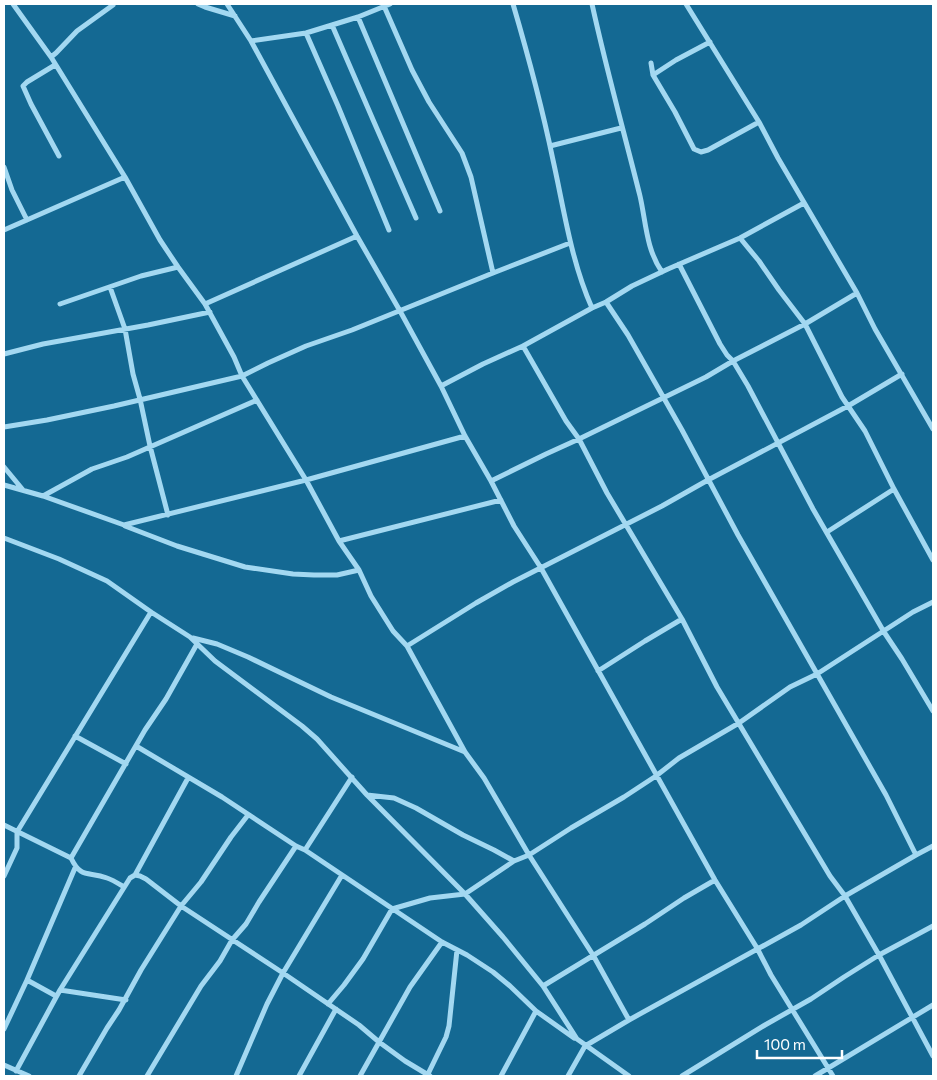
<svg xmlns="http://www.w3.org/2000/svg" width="937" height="1080" viewBox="0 0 937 1080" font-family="Commissioner,sans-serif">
<rect width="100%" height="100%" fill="#146993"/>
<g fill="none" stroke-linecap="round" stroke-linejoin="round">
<path stroke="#a3d8f1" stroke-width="5" d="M13,4L51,57L125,177L160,240L178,267L205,304L234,357L242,376L306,480L339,541L359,570L371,596L393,631L407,646L465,752L484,778L529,855L593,955L629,1020
M198,4L205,7L235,16
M227,4L251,41L357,236L400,311L441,386L465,436L491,481L514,526L541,568L715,880L757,948L771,975L833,1076
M513,4C528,55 542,107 553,160C564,209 571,261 592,308
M592,4C606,68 624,132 640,196C646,222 646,249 662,272
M686,4L759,122L778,158L857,293L875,329L933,429
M384,6L412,70L429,102L462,153L471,177L493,273
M358,17L440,211
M332,25L374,122L416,218
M306,33L338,106L389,230
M251,41L306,33L358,17L390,4
M51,57L56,53L77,31L113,5
M651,63L653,75L675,112L694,149L701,152L708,150L759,122
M55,65L27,82L23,86L31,104L59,156
M653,75L676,60L710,42
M550,146L621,128
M4,167L12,190L27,220
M4,230L125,177
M740,238L759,261L779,290L805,324L842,397L865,431L894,489L933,560
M679,264L720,344L727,355L733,361L748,386L813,509L884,632L902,659L933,711
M110,287L125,329L133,374L140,399L150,446L168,515
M606,302L628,335L682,430L738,535L886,795L916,855
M60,304L141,276L178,267
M205,304L357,236
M523,346L566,421L579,439L607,493L682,619L717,687L830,876L845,896L879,955L933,1056
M4,354L43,344L148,325L210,312
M441,386L483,364L523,346L592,308L606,302L632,286L668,269L740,238L804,203
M4,427L47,420L114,406L242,376L268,363L306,346L352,330L493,273L570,243
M4,467L23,490
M491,481L546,454L579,439L706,377L733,361L805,324L857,293
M4,485L43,496L124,525L306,480L465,436
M43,496L92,469L127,457L257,400
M125,526L177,546L245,567L293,574L314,575H337L359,570
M827,532L894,489
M4,538L59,559L107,581L151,612L190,637L215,661L302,726L317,739L367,795L465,894L503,937L543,986L577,1039L629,1076
M339,541L501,500
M193,638L217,644L248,657L331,697L465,752
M407,646L476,603L513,582L662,506L708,480L848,406L902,374
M598,671L645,641L682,619
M75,736L126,764
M136,746L222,797L296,846L305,850L442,942L467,955L493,972L510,986L536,1011L574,1038
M367,795L394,798L416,808L463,835L494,850L514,861
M4,825L71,858C81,879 88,871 107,878C113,880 119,884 124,887
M305,850L352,777
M71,858L145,730L166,699L197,644
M135,875L188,778
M4,876L17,848V832L151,612
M27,980L56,996
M543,986L645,924L684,898L715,880
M60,990L126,1000
M328,1004L344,985L363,959L392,909L430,898L465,894L514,861L529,855L571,828L624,797L656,776L679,758L739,723L790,687L817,674L913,612L933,602
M4,1029L27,980L75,868
M4,1065L29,1076
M16,1071L60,990L130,878L135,875L140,876L146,879L181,906L283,973L359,1025L379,1042L405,1061L430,1076
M79,1076L107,1028L119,1010L141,970L181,906L201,882L231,837L248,815
M147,1076L201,986L220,961L232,940L246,924L259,902L296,846
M236,1076L267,1004L283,973L342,875
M299,1076L336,1009
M360,1076L410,987L442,942
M427,1076L446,1037L449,1026L457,950
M501,1076L536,1011
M568,1076L585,1046L629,1020L801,925L845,896L916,855L933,846
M682,1076L765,1025L811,999L844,977L879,955L933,926
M815,1076L933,1005"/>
</g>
<rect width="937" height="1080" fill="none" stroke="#ffffff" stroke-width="10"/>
<path d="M757 1050v8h85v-8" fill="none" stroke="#ffffff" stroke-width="2.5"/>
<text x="764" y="1050" font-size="15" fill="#ffffff" stroke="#146993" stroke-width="4" paint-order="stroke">100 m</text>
</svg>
